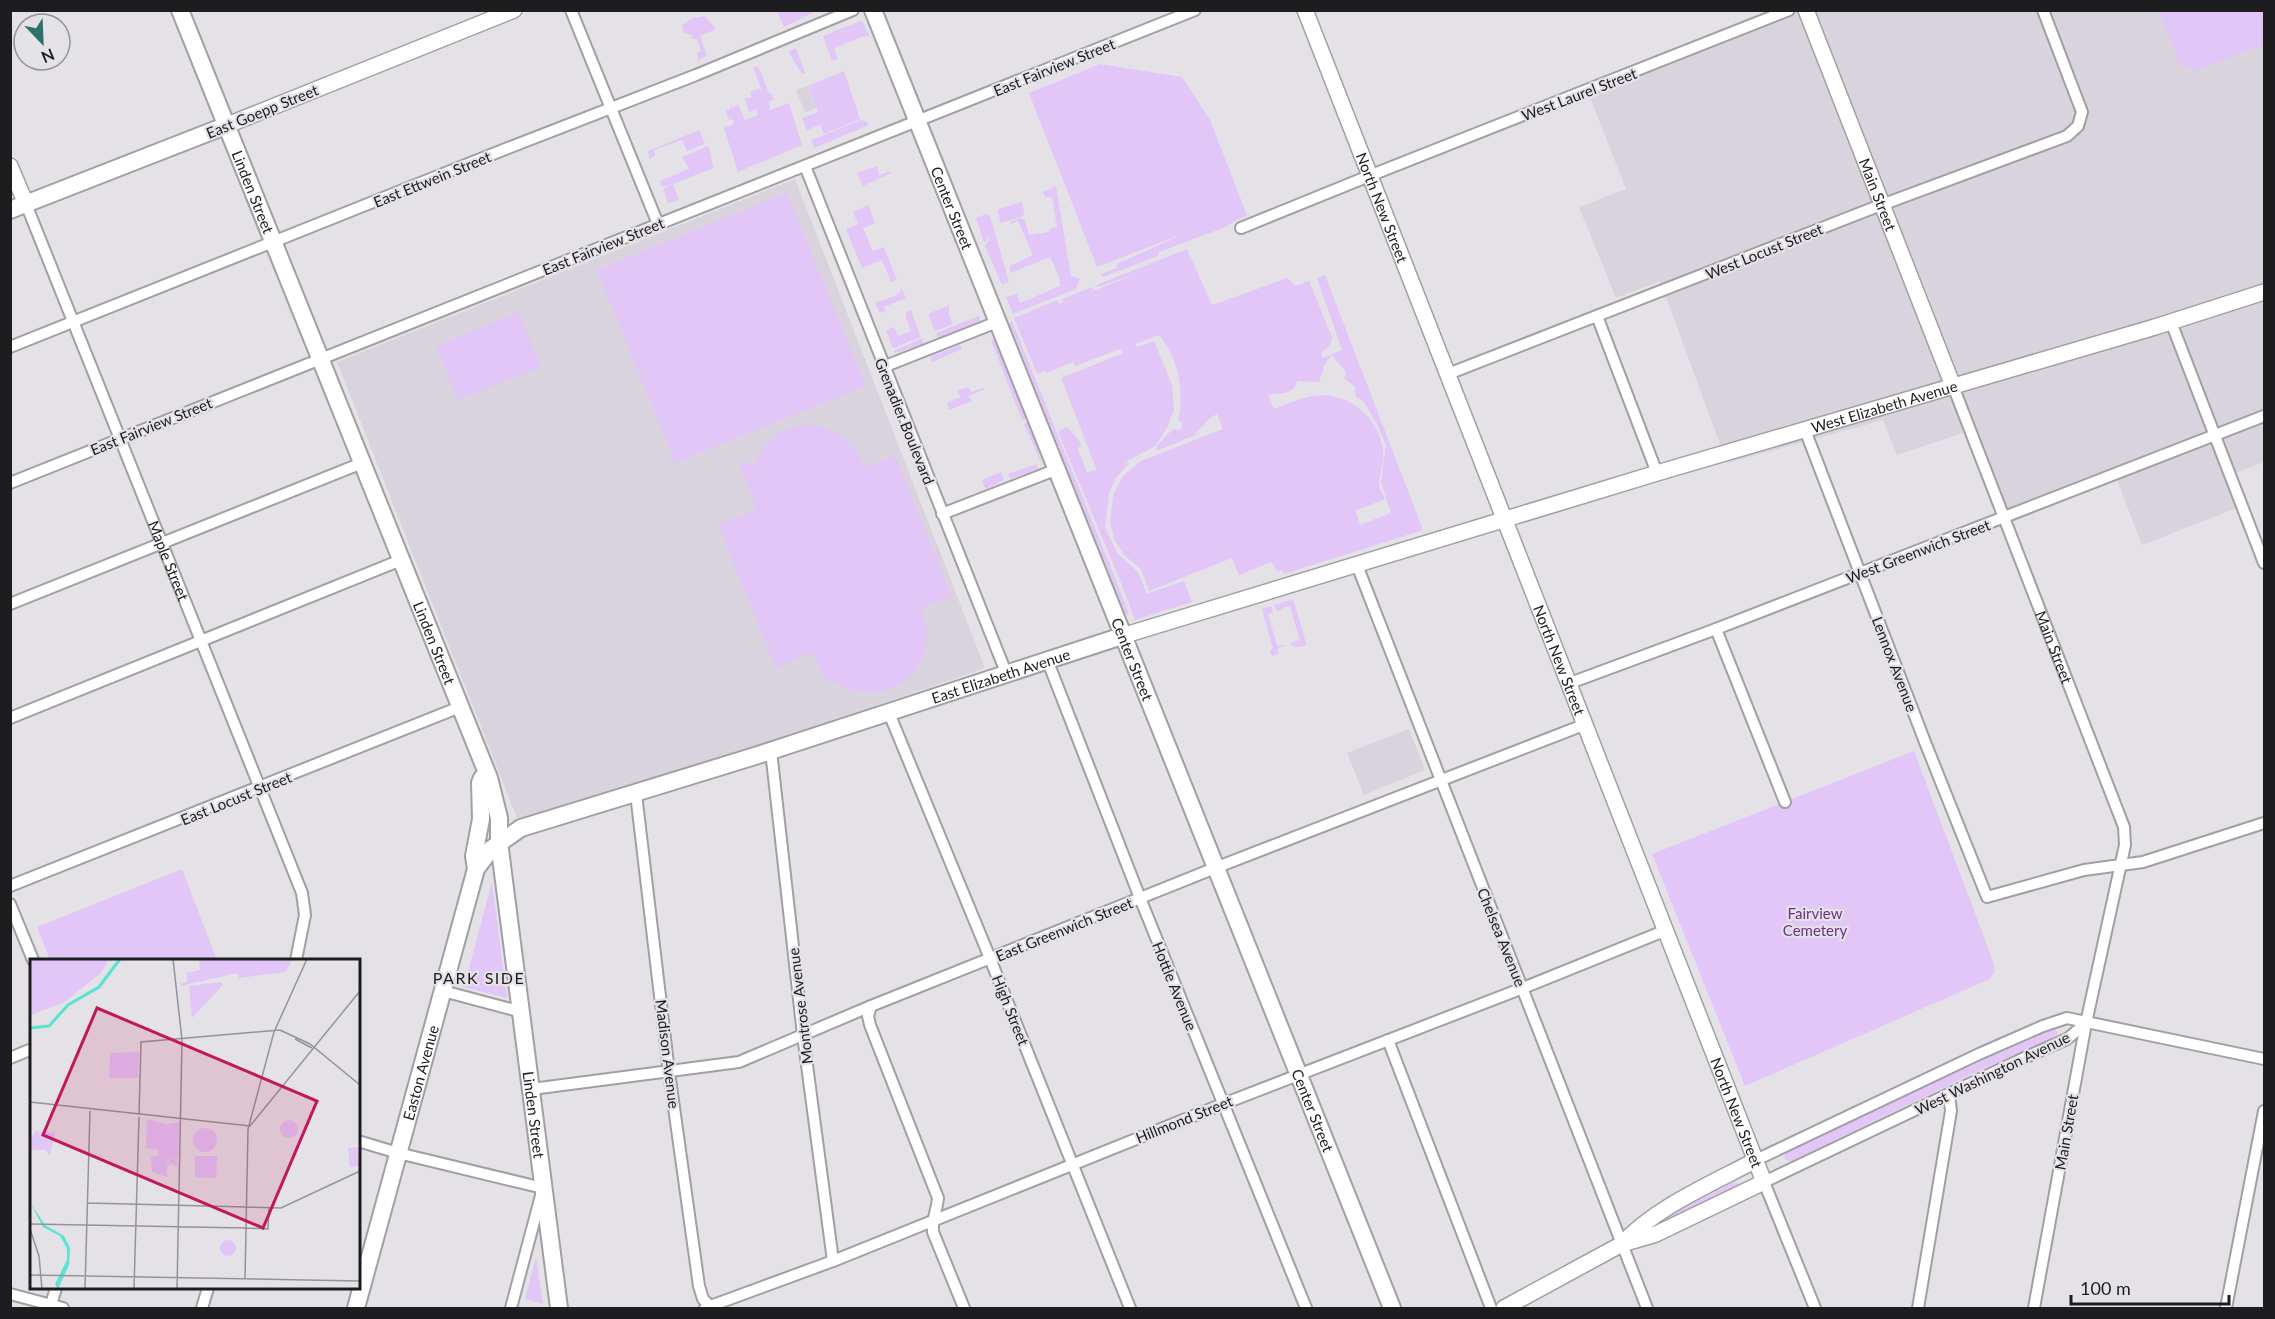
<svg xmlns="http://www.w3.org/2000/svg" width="2275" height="1319" viewBox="0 0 2275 1319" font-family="Lato,sans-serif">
<rect width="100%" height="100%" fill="#e4e2e7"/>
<path fill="#d9d3de" d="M1789,11H2264V462L2230,475L2242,506L2142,545L2115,475L2004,517L1972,430L1897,455L1883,420L1727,463L1660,281L1616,298L1579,207L1626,189L1587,90Z
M808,86L816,108L807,112L804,111L796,90Z
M795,179L985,668L521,828L337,362Z
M1409,729L1425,770L1364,795L1347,753Z"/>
<path fill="#e1c6f7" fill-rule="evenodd" d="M818,10L784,27L777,11V10Z
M2159,11H2264V44L2196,71L2179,63Z
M705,16L716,29L700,36L707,56L698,60L697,53L701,51L697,39H693L691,35L684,33L682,25L693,18Z
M860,21L863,22L869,36L860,37L834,49L838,59L832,61L823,36Z
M796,48L805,73L802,74L788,51Z
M1100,64L1182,77L1210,120L1247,215L1223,228L1159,252L1158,256L1103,277L1101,274L1117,268V264L1183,234L1097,267L1029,93Z
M758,66L769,93H771L774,99L769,102L770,110L789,103L802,145L738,172L724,128L734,124L732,119L729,120L726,111L731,109L730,102L732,108L738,104L745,120L758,115L756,109L749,112L744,97L746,99L752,97L750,92L760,88L763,93L753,67Z
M844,71L860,119L824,134L820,125L807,130L802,118L818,112L808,86Z
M861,120L866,121L869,125L814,148L811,140Z
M699,130L705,144L687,151L682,140L654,150L655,156L649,159L648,151Z
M708,146C712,154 710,161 714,168L673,184L679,200L668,203L663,189L672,184L662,187L660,181L689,169L682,157Z
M877,166L879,175L891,171V173L863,186L857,173Z
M1056,186L1071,276L1080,279L1076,289L1013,314L1006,297L1017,294L1020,303L1060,286L1059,276L1050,257L1010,273V266L1033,255L1018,221L1011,224V222L1020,218L1025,220L1029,235L1049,232L1050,229L1057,227L1052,197H1045L1043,192Z
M787,193L866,386L675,463L597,270Z
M1020,202L1023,204L1024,216L1001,223L997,210Z
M868,205L875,223L863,228L873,251L884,247L897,280L891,282L882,260L862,268L846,229L858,224L853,212Z
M986,214L990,216L1009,282L1002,285L985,246L991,237L984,242L976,218Z
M1187,249L1212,305L1287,278L1296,286L1309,281L1332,337L1330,346L1321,353L1323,358L1342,350L1317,278L1325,275L1423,530L1284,574L1282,570L1278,572L1271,562L1239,575L1232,558L1149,591L1141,569L1124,555L1114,539L1110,522L1113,495L1123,476L1141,461L1223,429L1217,414L1210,418L1193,436L1156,451L1157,445L1173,429L1181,430L1183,424L1178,420C1185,390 1178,358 1159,335L1136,344V347L1154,341L1172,385L1174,409L1167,428L1155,446L1124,463L1130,462L1115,479L1109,494L1105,527L1117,553L1138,572L1147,594L1184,581L1192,602L1135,620L1120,580L1058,432L1067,427C1072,432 1079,439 1081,445L1078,449L1087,473L1095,470L1097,471L1061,378L1123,353L1120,349L1075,366L1073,362L1047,373L1046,371L1037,374L1014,318L1057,300L1059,304L1063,302L1062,299L1092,287L1094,289L1090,292L1141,272L1098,287L1096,285ZM1331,355L1345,370L1346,374L1344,378L1355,387L1356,397L1364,402L1379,428L1386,445L1381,482L1391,513L1362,524L1361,527L1355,511L1385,499C1383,494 1378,487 1379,482C1380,471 1385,462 1383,450C1379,417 1347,390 1313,396C1300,398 1286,404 1274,409L1268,395C1278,393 1295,395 1297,381L1319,382L1324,366Z
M901,287L906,298L884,307L886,311L880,313L875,303L897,295L901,291Z
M949,305V314L953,324L935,331L928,314Z
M911,310L921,337L893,348L886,330L894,327L898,336L911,331L906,317V312Z
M519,312L541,367L458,400L436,346Z
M979,316L980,321L938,338L936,333Z
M1012,321L1121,593L1129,614L1128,615L1125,613L1016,340L1009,323Z
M922,338L923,344L895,353L894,351Z
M995,339L1026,418L1022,420L991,340Z
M960,345L962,349L932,362L931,359L932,356Z
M968,387L971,392L984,388L985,389L969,396L972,401L949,410L947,403L961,397L957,391Z
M1028,422L1041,459L1042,465L1024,424Z
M807,425C835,426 854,441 865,467L895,455L952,596L921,608C925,620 928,631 926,644C920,689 867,706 833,681L826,683L813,652L776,668L718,525L757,509L739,465L749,461L753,468C761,443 780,427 807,425Z
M1037,464L1038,469L1010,479L1008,474Z
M1001,472L1004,480L985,489L982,480Z
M1293,599L1306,643L1305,646L1293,647L1290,643L1300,640L1290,607H1285L1278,611L1274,607V605Z
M1271,606L1273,612L1268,614L1277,646L1286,645L1278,648V654L1272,656L1270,650L1273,649L1262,609Z
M1914,751L1993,961L1995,971L1990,979L1745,1086L1652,854Z
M182,869L217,960H50L37,927Z
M492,882L507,998L464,987Z
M2056,1030L2058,1033L2050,1040L1980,1070L1791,1161L1786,1160L1784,1157L1786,1153L1934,1082L2047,1032Z
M1734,1182L1739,1184L1741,1187L1645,1233L1646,1227Z
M536,1257L543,1304L525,1299Z"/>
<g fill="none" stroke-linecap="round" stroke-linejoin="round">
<g stroke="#a29fa4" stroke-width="14">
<g id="street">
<path d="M571,10L658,224"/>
<path d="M805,166L1007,675"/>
<path id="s1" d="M26,204L302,893L305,915L296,960"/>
<path d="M1241,228L1369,176L1789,10"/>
<path d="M1597,316L1657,473"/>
<path d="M2171,322L2264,563"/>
<path d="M10,347L508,148L696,75L853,10"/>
<path d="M883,367L997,322"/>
<path d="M1448,374L1868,210L2067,136L2078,126L2082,112L2043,10"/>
<path id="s2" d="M1953,386L2124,827L2125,845L2086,1023L2034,1308"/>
<path d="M1805,430L1925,742L1987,897L2084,870L2143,862L2264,823"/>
<path d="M10,483L1195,10"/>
<path d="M942,514L1055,470"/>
<path d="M1357,565L1647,1308"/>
<path d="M10,604L362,463"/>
<path d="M1716,629L1785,802"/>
<path d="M1048,662L1140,898L1306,1308"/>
<path d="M1570,683L1716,629L2264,416"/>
<path d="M889,713L985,946L1130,1308"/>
<path d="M10,718L401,560"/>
<path d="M771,751L803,1035L833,1261"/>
<path d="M636,794L669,1072L699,1286L703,1299L712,1308"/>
<path d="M10,886L460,707"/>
<path d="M10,904L33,960"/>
<path d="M443,991L522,1012"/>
<path d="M871,1006L868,1016L870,1025L938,1198C937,1210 932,1219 933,1232L964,1308"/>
<path d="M1388,1040L1491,1308"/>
<path d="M10,1058L32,1049"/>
<path d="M532,1089L739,1062L871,1006L1215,868L1586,724"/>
<path d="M358,1141L398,1153L543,1188L511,1308"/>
<path d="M1756,1160L1979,1054L2043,1026L2067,1018L2264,1059"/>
<path d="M10,1294L63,1308"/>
<path d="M50,1308L56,1288"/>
<path d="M202,1308L208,1288"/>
<path d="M705,1308L833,1261L1223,1104L1523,988L1664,931"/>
<path d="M1815,1308L1764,1182L2024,1058L2067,1039L2086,1023"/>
<path d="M1918,1308L1951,1111L1949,1094"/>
<path d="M2226,1308L2264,1111"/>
</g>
</g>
<g stroke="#a29fa4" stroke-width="18">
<g id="secondary">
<path id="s3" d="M1305,10L1764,1182L1656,1234L1622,1244L1504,1308"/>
<path id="s4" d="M1806,10L1953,386"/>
<path d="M225,126L514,10"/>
<path d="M10,166L26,204"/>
<path id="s5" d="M1122,636L1657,473L2155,327L2264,292"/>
<path d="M1622,1244C1654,1208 1713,1183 1756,1160"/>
</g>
</g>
<g stroke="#a29fa4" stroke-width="20">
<g id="primary">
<path id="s6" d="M180,10L489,778L499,818V842L559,1308"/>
<path id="s7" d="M873,10L1392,1308"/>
<path d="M10,210L225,126"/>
<path d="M476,869L474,856L481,819L480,783L482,778"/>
<path id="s8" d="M356,1308L476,869L491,849L521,828L755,756L1122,636"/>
</g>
</g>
<use href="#street" stroke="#fff" stroke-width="10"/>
<use href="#secondary" stroke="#fff" stroke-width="15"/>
<use href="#primary" stroke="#fff" stroke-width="16"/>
</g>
<g text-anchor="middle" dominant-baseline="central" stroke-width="4.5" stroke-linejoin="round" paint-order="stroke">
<g font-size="15" fill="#1d1c1e" stroke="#e4e2e7">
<text transform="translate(1054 67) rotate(-22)">East Fairview Street</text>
<text transform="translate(1579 94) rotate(-21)">West Laurel Street</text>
<text transform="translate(262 111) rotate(-22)">East Goepp Street</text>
<text transform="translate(432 179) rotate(-22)">East Ettwein Street</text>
<text stroke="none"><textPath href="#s6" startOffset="196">Linden Street</textPath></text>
<text stroke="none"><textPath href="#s4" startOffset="198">Main Street</textPath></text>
<text stroke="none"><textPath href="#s7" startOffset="213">Center Street</textPath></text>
<text stroke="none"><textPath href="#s3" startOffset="212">North New Street</textPath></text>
<text transform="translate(603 246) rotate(-22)">East Fairview Street</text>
<text transform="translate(1764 251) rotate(-22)">West Locust Street</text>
<text stroke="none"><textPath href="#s5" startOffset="796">West Elizabeth Avenue</textPath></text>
<text transform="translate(905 421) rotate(68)">Grenadier Boulevard</text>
<text transform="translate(151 426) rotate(-22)">East Fairview Street</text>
<text transform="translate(1918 551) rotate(-21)">West Greenwich Street</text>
<text stroke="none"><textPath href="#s1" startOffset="384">Maple Street</textPath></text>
<text stroke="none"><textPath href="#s6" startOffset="682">Linden Street</textPath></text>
<text stroke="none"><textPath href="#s2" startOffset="280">Main Street</textPath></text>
<text stroke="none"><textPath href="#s7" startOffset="699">Center Street</textPath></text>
<text stroke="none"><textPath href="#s3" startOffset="698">North New Street</textPath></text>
<text transform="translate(1895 664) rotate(69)">Lennox Avenue</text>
<text stroke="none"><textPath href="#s8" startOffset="1020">East Elizabeth Avenue</textPath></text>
<text transform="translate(236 798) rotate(-22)">East Locust Street</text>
<text transform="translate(1064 929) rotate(-22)">East Greenwich Street</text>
<text transform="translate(1502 937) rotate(68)">Chelsea Avenue</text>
<text transform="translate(1175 986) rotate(68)">Hottle Avenue</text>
<text transform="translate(800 1006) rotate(-97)">Montrose Avenue</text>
<text transform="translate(1011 1010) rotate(68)">High Street</text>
<text transform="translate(668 1054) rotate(83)">Madison Avenue</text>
<text stroke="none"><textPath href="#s8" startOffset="244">Easton Avenue</textPath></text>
<text transform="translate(1992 1073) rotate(-26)">West Washington Avenue</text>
<text stroke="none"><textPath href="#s7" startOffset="1185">Center Street</textPath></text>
<text stroke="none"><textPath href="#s3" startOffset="1184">North New Street</textPath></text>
<text stroke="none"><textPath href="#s6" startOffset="1168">Linden Street</textPath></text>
<text transform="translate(1184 1119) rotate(-22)">Hillmond Street</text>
<text transform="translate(2066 1132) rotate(-80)">Main Street</text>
</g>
<g font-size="15" fill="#6a318d" stroke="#e4e2e7">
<text x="1815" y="913">Fairview<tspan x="1815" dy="17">Cemetery</tspan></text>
</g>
<g font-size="16" letter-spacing="1.5" fill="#1d1c1e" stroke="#e4e2e7">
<text x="479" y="977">PARK SIDE</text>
</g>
</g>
<g transform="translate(30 959)">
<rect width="330" height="330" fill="#e4e2e7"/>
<path d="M0,0H79L71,14L33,44L0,56ZM169,0H262L256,13L209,19L208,15H203L151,27L150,24L157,23V14L170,11ZM191,23L193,26L162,59L159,27ZM109,93L108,119H79L80,94ZM117,160L137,165L149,163L148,200L142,199L147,201L148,208L141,204L139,208L138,197L137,218L122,213L121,198L128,197V191L116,189ZM250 170a9 9 0 1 1 18 0a9 9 0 1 1-18 0ZM163 181a12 12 0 1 1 24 0a12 12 0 1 1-24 0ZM5,172L25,174L20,197L15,191H1L0,181ZM328,188L330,207L320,208L318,189ZM165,197H187L186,219L165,218ZM190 289a8 8 0 1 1 16 0a8 8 0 1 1-16 0Z" fill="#e1c6f7"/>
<path d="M0,243L15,266L34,277L40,289L39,306L28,330L25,325L37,301V289L30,277L13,268Z" fill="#59e3d3"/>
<path fill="none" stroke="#59e3d3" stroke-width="3" d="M0,69L19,67L38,46L69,28L90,0"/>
<path fill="none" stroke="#949397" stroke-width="1.5" d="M143,0L152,81L147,330M265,80L282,89M0,143L220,167L330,32M109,156L111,83L250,71L280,85L330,126M58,244L216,248M216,248L251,249L330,212M0,265L216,269M216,269L238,270L239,249M0,270L9,297L12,330M0,316L330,322M215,320L218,170L244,73L277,0M55,330L60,152M104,330L109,158"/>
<path fill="#c2185b" fill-opacity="0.15" stroke="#c2185b" stroke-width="3" d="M67,49L287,142L233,269L13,176Z"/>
<rect width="330" height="330" fill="none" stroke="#1d1c1e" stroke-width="3"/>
</g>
<rect width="2275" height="1319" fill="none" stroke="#1d1c1e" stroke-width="24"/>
<g transform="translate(42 42) rotate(157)"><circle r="28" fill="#e4e2e7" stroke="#949397" stroke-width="1.5"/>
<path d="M0-4.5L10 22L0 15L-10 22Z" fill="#2b726a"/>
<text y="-9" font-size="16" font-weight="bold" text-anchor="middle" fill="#1d1c1e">N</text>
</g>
<path d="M2071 1295v9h158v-9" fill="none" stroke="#1d1c1e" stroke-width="3"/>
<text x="2080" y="1295" font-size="18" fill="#1d1c1e" stroke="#e4e2e7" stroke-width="4.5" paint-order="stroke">100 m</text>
</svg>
